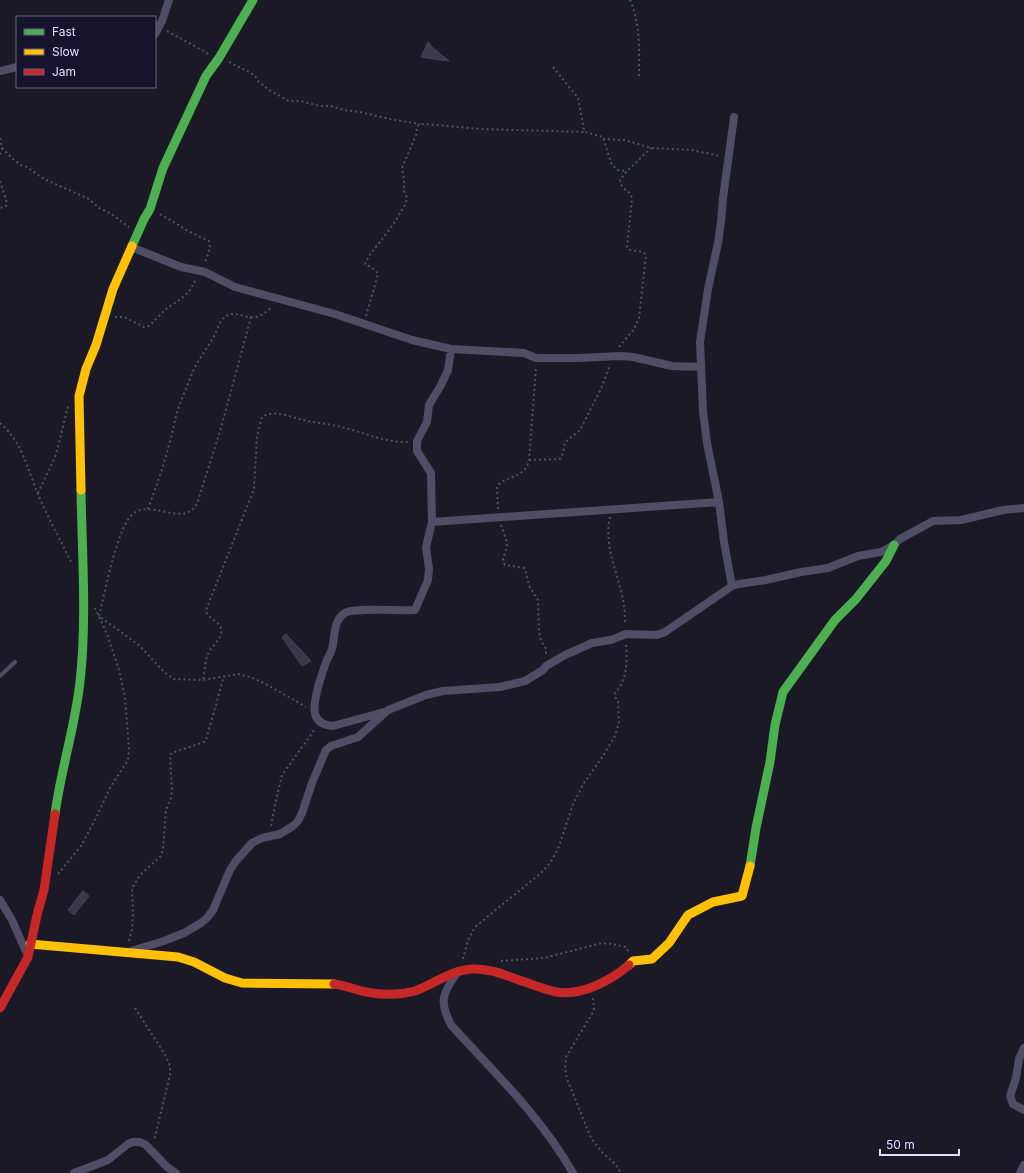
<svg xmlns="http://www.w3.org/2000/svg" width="1024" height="1173" viewBox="0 0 1024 1173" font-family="Inter,sans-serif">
<rect width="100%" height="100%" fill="#1c1926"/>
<path fill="#3b3847" stroke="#494458" d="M428,42L433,48L449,61L421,57Z
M286,634L311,661L302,666L282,637Z
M83,891L89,896L74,915L68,910Z"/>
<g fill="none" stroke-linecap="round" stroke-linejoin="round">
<path stroke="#4a5665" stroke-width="2" stroke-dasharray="2 3" stroke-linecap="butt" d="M630,0C641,25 639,53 639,79
M167,31L209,54
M229,62L251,73L255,76L258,81L269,90L289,101H301L320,106H331L344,110L360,112L394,120L420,124
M553,67L578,98L584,130L585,132L603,137L611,163L617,170L626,171
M0,138L2,148L0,155
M603,139L625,140L651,148L692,150L720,156
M2,148L13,159L21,165L27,167L44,179L89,199L99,208L110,213L129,227
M0,181L7,203L6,206L0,208
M160,214L177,224L186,230L209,241L210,248L205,263
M366,316L378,274L375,270L365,264L369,256L393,225L406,203L407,198L404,191V179L402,168L416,135L417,126L421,124L437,125L480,129L585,132
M115,317H124L144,327L149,326L166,309L179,300L189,292L196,279
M251,317L221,428L198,501C197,503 195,507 193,509C179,523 151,501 134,513C117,525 105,593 99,616L140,646L164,672L174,679L203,680L238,674L250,677L266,684L306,707
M619,347L634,329L639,318L646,255C641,248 632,254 627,247L632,199C631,190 621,191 620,180L627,171L651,148
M0,423C22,442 27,467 37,492C47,516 60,539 71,562
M529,460L560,459C564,454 563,448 565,443C569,437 576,435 580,430L601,389L610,365
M38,493L56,455L68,406
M148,509C155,489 163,469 168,448C172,436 174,424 177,412C182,398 188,383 194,369C199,358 207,349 213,338C217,332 219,321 225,317C238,306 252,330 272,306
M498,509L497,487C503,477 518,478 525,469C527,467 528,463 529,460L536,367
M610,517C603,548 620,576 624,606C625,612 625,619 625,625
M501,525C503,531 507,540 507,547C506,554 500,558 505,565L524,568L526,572L529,586L538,600L539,632L541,641L546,649V655
M203,679C205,671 205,661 208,654C212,645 223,639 221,629C219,620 207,619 206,610L254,489L257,436L262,417C274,409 290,417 303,420C317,423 331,424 345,428C366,433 386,443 408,442
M271,826L277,796L282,775L315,729
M58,874L81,846L96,818L110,788L128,760L129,749L125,697L119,670L107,634L94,606
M129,941L132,930L133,912L132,888L140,875L161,856L163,849L166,810L171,798L172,791L170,755L172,753L204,742L206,740L224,676
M463,959L468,940L475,927L541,873L550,863L558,849L573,804L584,783L603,756L615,736L619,722L618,701L615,697V693C628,679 627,660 626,643
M501,961L544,958L602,943L612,944L626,947L629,953
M593,998L594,1008L593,1012L566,1057L565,1068L567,1079L591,1138L601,1151L616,1165L621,1173
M135,1008L164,1053L170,1066V1075L154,1141"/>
<path stroke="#504e66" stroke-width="4" d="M0,676L15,662"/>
<path stroke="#504e66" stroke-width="8" d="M155,34L162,21L169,0
M0,71L17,67
M131,247L181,267L205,272L235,287L335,314L412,340L451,349L524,353L536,358H578L620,356L633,357L672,366L700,367
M432,522L719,502
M732,586L724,542L719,502L707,443L703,411L700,342L708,289L718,243L721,222L723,198L734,117
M384,712L333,726C308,724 314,704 318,687C321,678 323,669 327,660C328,657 331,653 332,649C335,638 333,620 345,613C355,607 400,611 415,610L428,580L429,569L426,547L432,522L431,473L417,451V441L427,422L429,405L441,385L448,370L451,349
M0,900L12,920L28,956
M131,951L164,941L184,933L201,923L207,918L213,910L230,870L235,862L252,843L262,838L280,834L293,826L298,821L302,813L312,783L326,750L331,746L358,737L388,710L426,695L443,691L500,687L525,681L543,670L546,666L565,655L592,643L611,640L626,634L657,635L665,632L732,586L739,584L766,580L801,572L828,568L858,556L881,552L894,545L900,539L933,521L961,520L1003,510L1024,508
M457,973C442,994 439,1001 451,1025C494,1072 541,1117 573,1173
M1024,1048L1019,1059L1016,1078L1010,1096L1013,1104L1024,1110
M74,1173L108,1160L128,1144L133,1142H140L146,1145L167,1167L176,1173
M1020,1173L1024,1165"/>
<path stroke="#4caf50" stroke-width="9" d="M132,246L144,219L150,209L163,168L206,76L219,58L253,0
M55,814C61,769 75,727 80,682C87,619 82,554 81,490
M750,866L756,828L770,762L775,725L783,692L835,620L856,599L886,561L894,545"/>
<path stroke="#ffc107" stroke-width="9" d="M81,490L79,396L86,369L96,345L113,289L132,246
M30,944L178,957L194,962L225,978L242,983L334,984
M629,965L633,961L652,959L669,943L688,915L713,902L742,896L750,866"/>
<path stroke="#c62828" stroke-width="9" d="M334,984C345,985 355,990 366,992C381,995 400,995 415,991C434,984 451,970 472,969C488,968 503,974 519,980C531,984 543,989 556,992C582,996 610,981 629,965
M0,1008L28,957L37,915L44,890L55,814"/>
</g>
<rect x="16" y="16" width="140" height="72" fill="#18132c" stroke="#696580"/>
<rect x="24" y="29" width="20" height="6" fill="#4caf50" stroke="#696580"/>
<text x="52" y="36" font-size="12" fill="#e3dffe">Fast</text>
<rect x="24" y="49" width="20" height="6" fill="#ffc107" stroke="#696580"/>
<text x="52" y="56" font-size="12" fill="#e3dffe">Slow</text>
<rect x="24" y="69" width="20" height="6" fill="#c62828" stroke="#696580"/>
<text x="52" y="76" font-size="12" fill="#e3dffe">Jam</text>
<path d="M880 1149v6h79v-6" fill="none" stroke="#e3dffe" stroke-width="2"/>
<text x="886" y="1149" font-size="12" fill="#e3dffe" stroke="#18132c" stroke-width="3" paint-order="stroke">50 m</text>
</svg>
